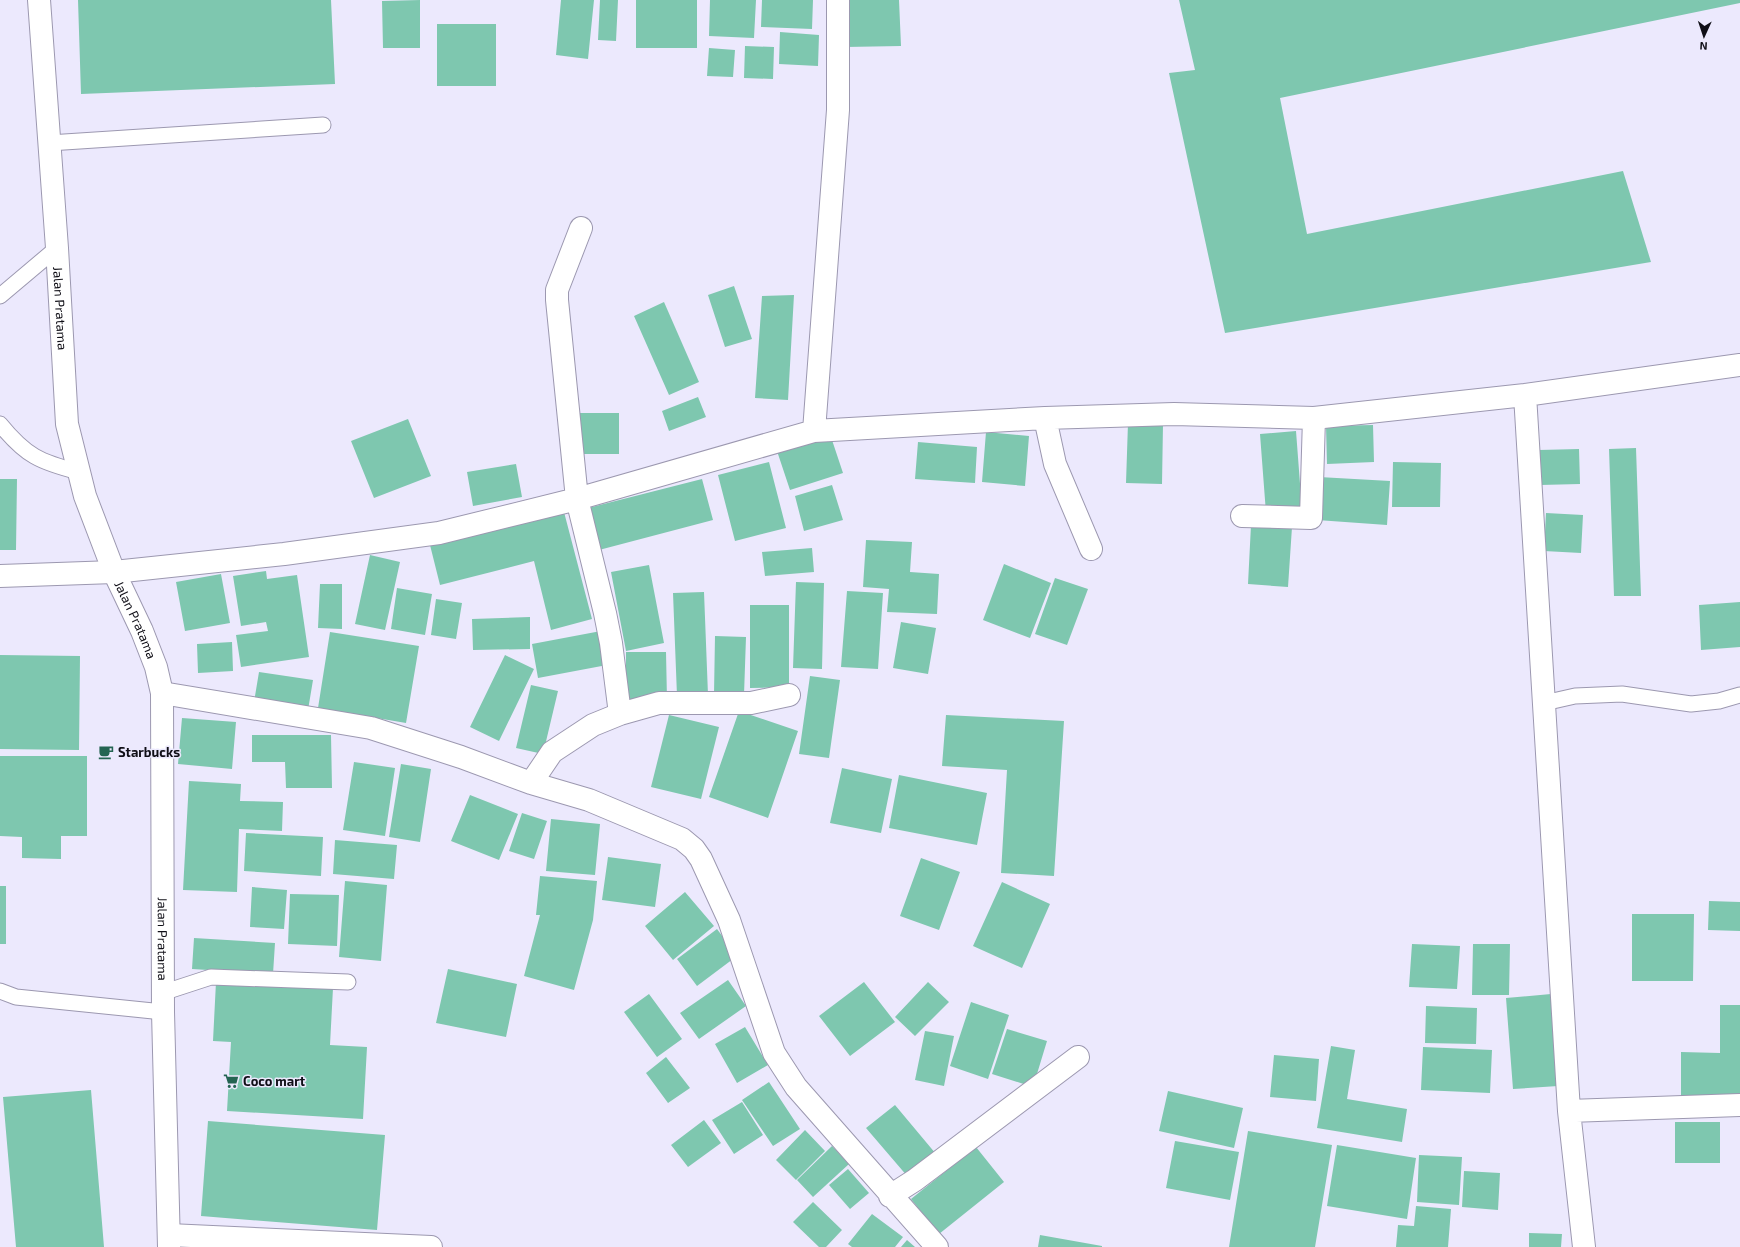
<svg xmlns="http://www.w3.org/2000/svg" width="1740" height="1247" viewBox="0 0 1740 1247" font-family="'Exo 2',sans-serif">
<rect width="100%" height="100%" fill="#ece9fd"/>
<path fill="#7ec7af" d="M78,0H331L335,84L81,94Z
M420,0V48H383L382,1Z
M561,0H594L588,59L556,55Z
M600,0H618L616,41L598,40Z
M636,0H697V48H636Z
M710,0H756L754,38L709,36Z
M762,0H813L812,29L761,27Z
M844,0H899L901,46L845,47Z
M1179,0H1740V3L1280,98L1307,234L1623,171L1651,262L1225,333L1169,73L1195,70Z
M437,24H496V86H437Z
M780,32L819,35L818,66L779,64Z
M745,46L774,47L773,79L744,78Z
M709,48L735,50L733,77L707,76Z
M734,286L752,339L725,347L708,295Z
M794,295L788,400L755,398L762,296Z
M664,302L699,382L669,395L634,316Z
M698,397L706,417L669,431L662,411Z
M577,413H619V454H576Z
M408,419L431,476L374,498L351,441Z
M1128,423L1163,424L1162,484L1126,483Z
M1373,425L1374,462L1327,464L1326,426Z
M1296,431L1302,510L1266,513L1260,434Z
M986,432L1029,436L1025,486L982,482Z
M830,434L843,473L790,490L777,451Z
M918,442L977,447L975,483L915,479Z
M1636,448L1641,596H1614L1609,449Z
M1579,449L1580,484L1540,485L1539,450Z
M769,462L786,528L735,541L718,475Z
M1393,462L1441,463L1440,507H1392Z
M516,464L522,497L473,506L467,472Z
M1319,477L1390,481L1387,525L1317,520Z
M0,479H17L16,550H0Z
M702,479L713,520L599,550L588,508Z
M832,485L843,520L804,531L795,496Z
M564,512L592,619L551,630L534,561L440,585L430,545Z
M1546,513L1583,515L1581,553L1544,551Z
M1251,525L1292,527L1288,587L1248,584Z
M866,540L912,542L910,572L939,574L937,614L887,612L889,589L863,587Z
M812,548L814,572L765,576L762,552Z
M370,555L400,562L385,630L355,624Z
M1004,564L1051,583L1030,638L983,620Z
M649,565L664,643L626,651L611,572Z
M266,571L267,579L297,575L309,657L241,667L236,635L268,631L266,622L241,626L233,576Z
M221,574L230,623L185,631L176,582Z
M1055,578L1088,589L1067,645L1035,634Z
M796,582L824,583L822,669L793,668Z
M320,584H342V629L318,628Z
M397,588L432,594L425,635L391,629Z
M847,591L883,593L878,669L841,667Z
M704,592L708,695L677,696L673,593Z
M436,599L462,603L456,639L431,635Z
M1740,602V647L1701,650L1699,605Z
M750,605H789V687L750,688Z
M530,617V649L473,650L472,619Z
M901,622L936,628L928,674L893,668Z
M601,631L607,665L538,678L532,644Z
M330,632L419,646L406,723L318,708Z
M715,636L746,637L744,695L714,694Z
M232,642L233,671L198,673L197,644Z
M626,652H666L667,700L626,701Z
M0,655L80,656L79,750L0,749Z
M505,655L534,669L499,741L470,727Z
M259,672L313,680L308,710L254,702Z
M810,676L840,680L829,758L799,754Z
M531,685L558,691L543,754L516,748Z
M739,711L798,731L768,818L709,797Z
M669,715L719,727L701,799L651,787Z
M946,715L1064,721L1054,876L1001,873L1007,770L942,766Z
M182,718L236,722L232,769L178,764Z
M252,735H331L332,788H286L285,762H252Z
M0,756H87V836H61V859L22,858V837L0,836Z
M354,762L395,768L385,836L343,830Z
M401,764L431,769L420,842L389,837Z
M842,768L892,779L881,833L830,823Z
M899,775L987,793L977,845L889,828Z
M189,781L241,784L240,801L283,802L282,831L239,829L237,892L183,890Z
M470,795L518,814L499,860L451,841Z
M522,813L547,821L534,859L509,851Z
M551,819L600,824L595,875L546,871Z
M246,833L323,837L321,876L244,871Z
M335,840L397,845L394,879L333,874Z
M608,857L661,864L655,907L602,900Z
M921,858L960,872L939,930L900,916Z
M540,876L597,881L593,920L574,990L524,976L540,915H536Z
M345,881L387,885L381,961L339,957Z
M1002,882L1050,904L1022,968L973,946Z
M0,886H6V944H0Z
M252,887L287,890L284,929L250,927Z
M685,892L714,926L673,960L645,926Z
M290,894L339,895L337,946L288,944Z
M1709,901L1740,902V931L1708,930Z
M1632,914H1694L1693,981H1632Z
M717,929L737,956L697,986L677,959Z
M194,938L275,943L273,974L192,969Z
M1412,944L1460,946L1457,989L1409,987Z
M1473,944H1510L1509,995H1472Z
M448,969L517,984L506,1037L436,1023Z
M728,980L746,1006L699,1039L680,1013Z
M216,982L333,988L330,1045L367,1047L363,1119L227,1111L231,1042L213,1041Z
M864,982L895,1022L850,1056L819,1016Z
M928,982L949,1002L915,1036L895,1017Z
M649,994L682,1039L657,1057L624,1012Z
M1551,994L1558,1086L1513,1089L1506,998Z
M971,1002L1009,1015L988,1079L950,1066Z
M1720,1005H1740V1097H1681V1052L1720,1053Z
M1426,1006L1477,1008L1476,1044L1425,1043Z
M745,1027L768,1065L737,1083L715,1044Z
M1007,1029L1047,1041L1033,1087L992,1074Z
M925,1031L954,1036L944,1086L915,1080Z
M1331,1046L1355,1050L1347,1099L1407,1109L1402,1142L1317,1128Z
M1423,1047L1492,1050L1490,1093L1421,1090Z
M1274,1055L1319,1059L1316,1101L1270,1097Z
M666,1057L690,1088L668,1103L646,1073Z
M769,1082L800,1129L773,1146L742,1100Z
M91,1090L104,1247H16L3,1097Z
M1168,1091L1243,1108L1234,1148L1159,1131Z
M742,1102L763,1135L734,1154L712,1120Z
M895,1105L936,1154L908,1177L866,1128Z
M704,1120L721,1143L688,1167L671,1145Z
M208,1121L385,1135L377,1230L201,1216Z
M1675,1122H1720V1163H1675Z
M805,1130L825,1151L796,1180L776,1160Z
M1248,1131L1332,1145L1315,1247H1229Z
M1175,1141L1239,1152L1230,1200L1166,1188Z
M1337,1145L1416,1158L1407,1219L1327,1206Z
M832,1146L849,1164L813,1197L797,1180Z
M976,1147L1004,1182L939,1234L911,1199Z
M1419,1155L1462,1157L1459,1205L1417,1202Z
M848,1169L869,1193L850,1209L829,1185Z
M1464,1171L1500,1173L1498,1210L1462,1207Z
M813,1202L842,1230L826,1247H819L793,1222Z
M1416,1206L1451,1209L1448,1247H1396L1398,1225L1414,1226Z
M872,1214L903,1237L895,1247H852L848,1244Z
M1529,1233L1562,1234L1561,1247H1529Z
M1040,1235L1102,1246V1247H1038Z
M907,1240L915,1247H901Z"/>
<g fill="none" stroke-linecap="round" stroke-linejoin="round">
<g stroke="#9c98b0" stroke-width="17">
<path id="service" d="M49,143L323,125
M0,296L57,248
M0,424C26,456 40,462 79,472
M1544,703L1575,696L1622,694L1691,704L1719,701L1740,695
M0,991L16,997L163,1012
M162,993L211,977L348,982"/>
</g>
<g stroke="#9c98b0" stroke-width="24">
<path id="minor" d="M581,228L557,290V300L577,499L605,613L611,643L620,714
M1525,395L1569,1111L1584,1247
M1045,418L1055,464L1091,549
M814,431L838,110V0
M1242,516L1311,518L1314,418
M0,576L114,572L284,554L439,533L577,499L814,431L1045,418L1174,414L1314,418L1525,395L1740,365
M162,693L371,728L461,757L531,783L589,800L682,839L694,849L701,859L729,920L774,1053L796,1087L937,1247
M531,783L552,752L593,725L620,714L659,703H751L789,695
M1569,1111L1740,1105
M890,1196L915,1180L1078,1057
M169,1235L431,1247"/>
</g>
<g stroke="#9c98b0" stroke-width="24">
<g id="tertiary">
<path id="s1" d="M39,0L57,248L67,424L85,496L114,572L142,631L156,667L162,693L163,1012L169,1247"/>
</g>
</g>
<use href="#service" stroke="#fff" stroke-width="15"/>
<use href="#minor" stroke="#fff" stroke-width="22"/>
<use href="#tertiary" stroke="#fff" stroke-width="22"/>
</g>
<defs>
<g id="cafe-bare" transform="scale(1.2)"><path d="M-5.5-4.5H6V0H3Q3 3.5 0 3.5H-2.5Q-5.5 3.5-5.5 0ZM3-3.2v2h1.7v-2ZM-6 4.5H4V6H-6Z" fill="#246452" stroke="#ece9fd" stroke-width="2.5" paint-order="stroke"/></g>
<g id="supermarket-bare" transform="scale(1.2)"><path d="M-6-5.5h2.5l.6 2H6L4.5 2H-2.5L-4.4-4H-6ZM-1.5 3.2a1.3 1.3 0 1 0 .1 0ZM3 3.2a1.3 1.3 0 1 0 .1 0Z" fill="#246452" stroke="#ece9fd" stroke-width="2.5" paint-order="stroke"/></g>
</defs>
<g fill-rule="evenodd">
<use href="#cafe-bare" x="106" y="752"/>
<use href="#supermarket-bare" x="231" y="1081"/>
</g>
<g text-anchor="middle" dominant-baseline="central" stroke-width="3" stroke-linejoin="round" paint-order="stroke">
<g font-size="13" fill="#100f17" stroke="#ece9fd">
<text stroke="none"><textPath href="#s1" startOffset="309">Jalan Pratama</textPath></text>
<text stroke="none"><textPath href="#s1" startOffset="633">Jalan Pratama</textPath></text>
<text stroke="none"><textPath href="#s1" startOffset="957">Jalan Pratama</textPath></text>
</g>
<g font-size="13" font-weight="bold" fill="#100f17" stroke="#ece9fd" text-anchor="start">
<text x="118" y="752">Starbucks</text>
<text x="243" y="1081">Coco mart</text>
</g>
</g>
<g transform="translate(1704 36) rotate(183)" stroke="#ece9fd" stroke-width="3" paint-order="stroke">
<path d="M0-3L7 15L0 10L-7 15Z" fill="#100f17"/>
<text y="-6" font-size="11" font-weight="bold" text-anchor="middle" fill="#100f17">N</text>
</g>
</svg>
